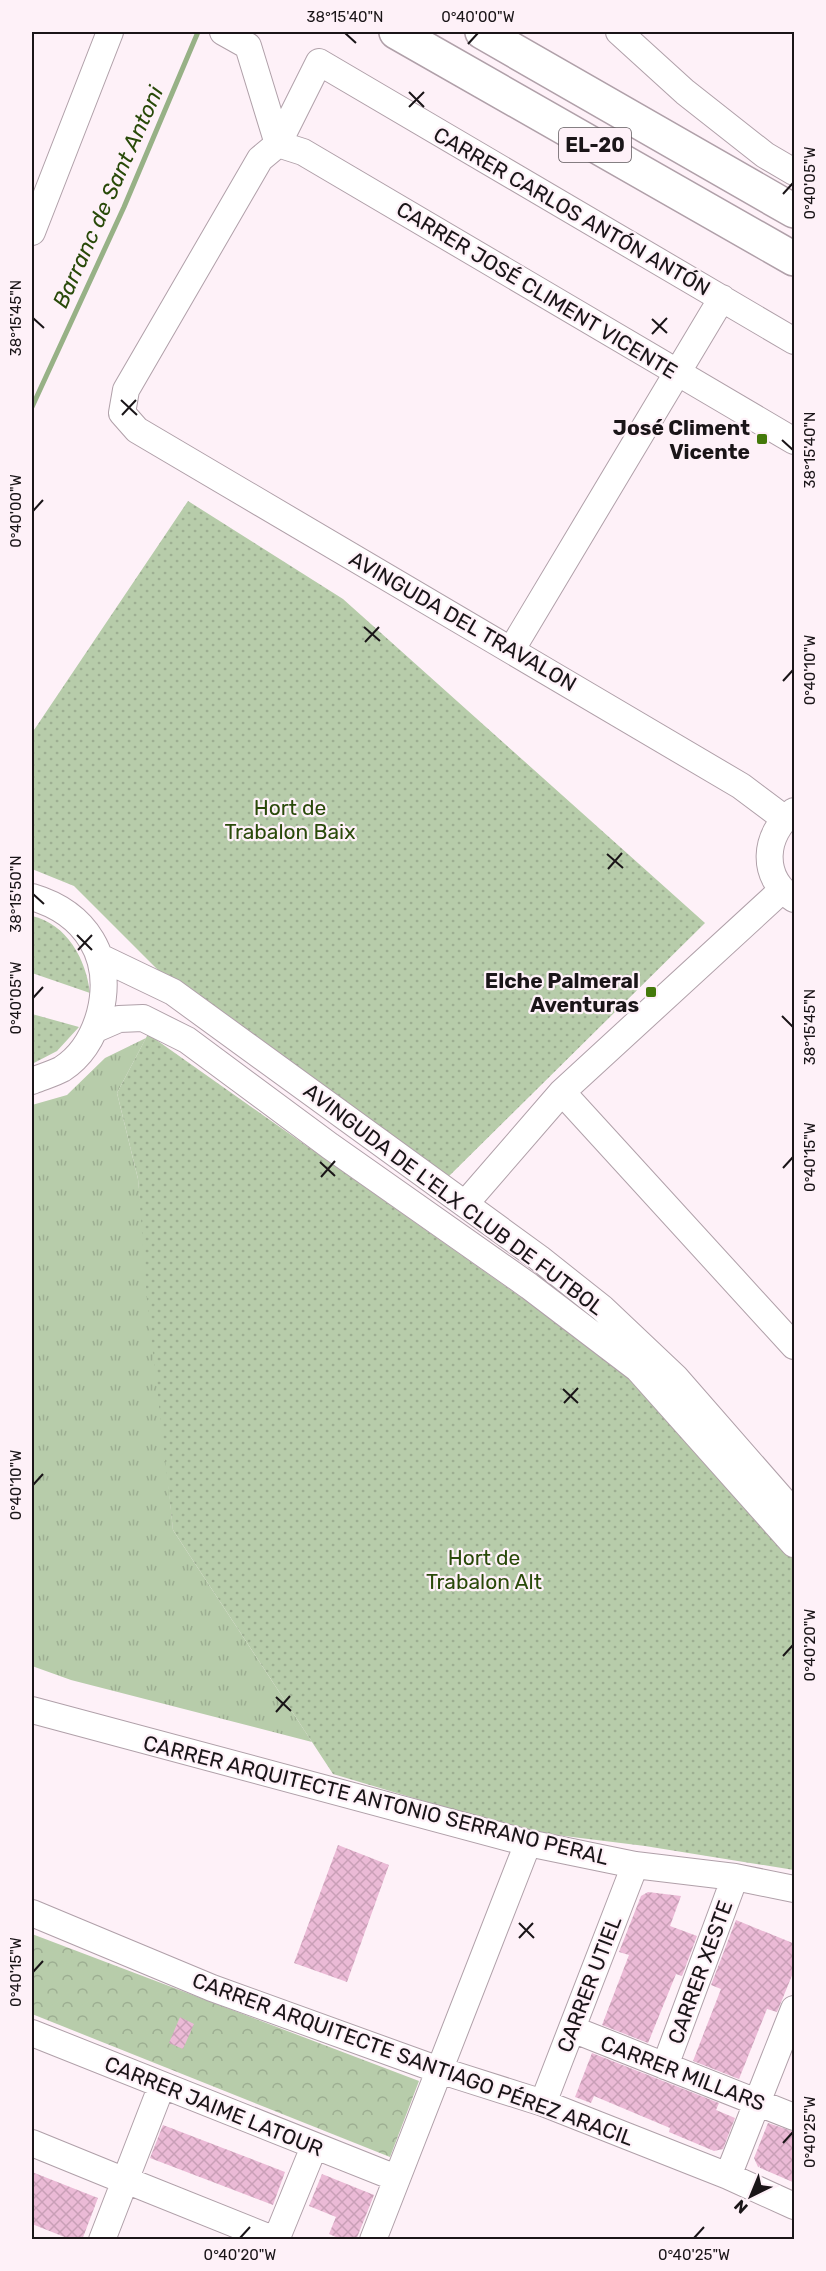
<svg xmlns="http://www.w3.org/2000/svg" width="826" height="2271" viewBox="0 0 826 2271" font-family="Rubik,sans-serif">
<defs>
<pattern id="grass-tufts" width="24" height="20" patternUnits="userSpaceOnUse" patternTransform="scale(1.5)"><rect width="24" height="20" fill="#b7ccaa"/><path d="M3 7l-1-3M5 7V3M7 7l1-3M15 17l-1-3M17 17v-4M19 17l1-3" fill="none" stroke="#9dae92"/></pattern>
<pattern id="park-crowns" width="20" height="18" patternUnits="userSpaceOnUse" patternTransform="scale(1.5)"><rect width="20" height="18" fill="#b7ccaa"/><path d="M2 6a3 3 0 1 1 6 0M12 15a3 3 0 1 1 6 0" fill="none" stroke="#9dae92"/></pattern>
<pattern id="garden-dots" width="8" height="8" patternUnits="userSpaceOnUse" patternTransform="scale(1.5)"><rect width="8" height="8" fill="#b7ccaa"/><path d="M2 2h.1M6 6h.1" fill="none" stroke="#9dae92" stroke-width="1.8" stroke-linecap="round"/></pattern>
<pattern id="building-cross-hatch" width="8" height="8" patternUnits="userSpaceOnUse" patternTransform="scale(1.5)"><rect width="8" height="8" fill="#ebbad6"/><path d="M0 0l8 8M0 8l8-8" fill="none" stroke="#c99fb7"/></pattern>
</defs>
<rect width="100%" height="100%" fill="#fef1f8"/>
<path fill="url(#grass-tufts)" d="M146,1038L117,1093L138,1179L173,1530L312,1742L71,1680L32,1666V1105L67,1095L105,1058Z"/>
<path fill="url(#park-crowns)" d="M32,1934L419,2081L390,2157L32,2014Z"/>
<path fill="url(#garden-dots)" d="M188,501L343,599L705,923L443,1182L158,970L74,886L32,869V733Z
M32,916C67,924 86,959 90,993L32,973Z
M32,1014L79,1027L57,1051L32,1064Z
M148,1034L634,1377L794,1560V1870L645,1846L524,1831L333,1774L173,1530L147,1300L138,1179L117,1093Z"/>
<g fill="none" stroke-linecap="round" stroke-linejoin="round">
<path stroke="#97b186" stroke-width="5" d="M32,407L124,207L198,32"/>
</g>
<path fill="url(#building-cross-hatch)" d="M338,1845L389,1865L347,1982L294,1963Z
M648,1892L681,1896L670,1926L697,1936L682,1976L676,1974L648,2043L602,2025L629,1955L619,1952L641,1896Z
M736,1920L795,1944V1968L782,2000L777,2012L767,2009L739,2079L693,2061L721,1989L711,1985Z
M180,2017L194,2024L183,2049L169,2043Z
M592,2053L719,2103L716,2110L735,2118L723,2149L714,2151L669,2132L670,2128L594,2096L591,2103L575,2097Z
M768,2123L795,2132V2183L758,2167L754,2158Z
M163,2125L285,2172L273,2205L150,2158Z
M32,2172L98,2198L82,2240H72L32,2224Z
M322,2174L374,2195L356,2240H343L329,2234L336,2217L309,2206Z"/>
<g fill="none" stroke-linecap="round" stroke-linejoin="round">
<g stroke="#b0a0a9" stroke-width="28">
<path id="minor" d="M223,32L248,46L278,144
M619,32L685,92L765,155L794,172
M278,144L303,152L794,441
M32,232L110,32
M512,649L722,298
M794,811C763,834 760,878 794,899
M785,819L741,786L137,430L122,413L126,390L260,159L278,144L319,62L794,341
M32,897C86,913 114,957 100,1013C94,1035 82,1056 62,1069C53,1074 41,1077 32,1081
M100,957L173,992L539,1258L602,1308L676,1378L794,1513
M96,1029L119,1019L143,1018L187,1040L330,1146L529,1286L638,1369L794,1544
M562,1092L794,1346
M465,1204L562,1092L782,890
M32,1710L528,1843L635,1865L735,1877L794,1889
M32,1913L212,1988L439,2070L543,2103L728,2176L794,2206
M572,2029L794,2117
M32,2033L396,2178
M665,2066L735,1877
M543,2103L635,1865
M32,2143L113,2176
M728,2176L794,2009
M133,2183L275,2240
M102,2240L162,2085
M276,2240L309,2159
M373,2240L528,1843"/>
</g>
<g stroke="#b0a0a9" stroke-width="36">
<path id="highway" d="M396,32L794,259
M482,32L794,211"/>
</g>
<use href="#minor" stroke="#fff" stroke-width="26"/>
<use href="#highway" stroke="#fff" stroke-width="33"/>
</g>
<path fill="none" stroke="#1a1518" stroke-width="2" d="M345,33L356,43M468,44L478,33M409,92L424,107M409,107L424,92M783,194L793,183M33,318L44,328M652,319L667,333M652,334L667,318M121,400L137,415M122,415L136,400M782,440L793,450M33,511L43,500M364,627L380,641M365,642L379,627M783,681L793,670M607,854L623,868M608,869L622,853M33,894L44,904M77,935L92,950M78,950L92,935M33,998L43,987M782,1016L793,1027M320,1162L335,1176M783,1168L793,1157M321,1177L335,1161M563,1389L578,1403M564,1403L578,1388M33,1485L43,1474M783,1656L793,1645M276,1697L291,1711M276,1712L290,1696M519,1923L534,1938M519,1938L533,1923M33,1972L43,1961M783,2143L793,2132M240,2238L250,2227M694,2238L704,2227"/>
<g fill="#44790a" stroke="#fef1f8" stroke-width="2">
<rect x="756" y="433" width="12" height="12" rx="3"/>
<rect x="645" y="986" width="12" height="12" rx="3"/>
</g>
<g text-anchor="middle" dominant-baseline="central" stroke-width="4.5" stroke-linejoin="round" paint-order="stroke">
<rect fill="#fef1f8" stroke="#5e575b" stroke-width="1.5" x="559" y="128" width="72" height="34" rx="4.5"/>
<g font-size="20" font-weight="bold" fill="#1a1518">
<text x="595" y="145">EL-20</text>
</g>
<g font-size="21" fill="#1a1518" stroke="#fef1f8">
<text transform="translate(572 211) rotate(30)">CARRER CARLOS ANTÓN ANTÓN</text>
<text transform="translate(537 290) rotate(31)">CARRER JOSÉ CLIMENT VICENTE</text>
<text transform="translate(463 621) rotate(30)">AVINGUDA DEL TRAVALON</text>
<text transform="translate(454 1199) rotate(37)">AVINGUDA DE L'ELX CLUB DE FUTBOL</text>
<text transform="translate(376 1800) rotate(14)">CARRER ARQUITECTE ANTONIO SERRANO PERAL</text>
<text transform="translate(700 1972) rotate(-70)">CARRER XESTE</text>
<text transform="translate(589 1984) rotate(-69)">CARRER UTIEL</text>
<text transform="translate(413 2059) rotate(20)">CARRER ARQUITECTE SANTIAGO PÉREZ ARACIL</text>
<text transform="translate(683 2073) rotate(21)">CARRER MILLARS</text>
<text transform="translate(214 2106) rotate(22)">CARRER JAIME LATOUR</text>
</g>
<g font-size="21" font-weight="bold" fill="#1a1518" stroke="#fef1f8" text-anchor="end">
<text x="750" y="427">José Climent<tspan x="750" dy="24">Vicente</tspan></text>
<text x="639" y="980">Elche Palmeral<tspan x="639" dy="24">Aventuras</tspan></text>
</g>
<g font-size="21" fill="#294909" stroke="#fef1f8">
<text x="290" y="807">Hort de<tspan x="290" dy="24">Trabalon Baix</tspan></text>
<text x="484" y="1557">Hort de<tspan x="484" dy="24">Trabalon Alt</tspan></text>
</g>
<g font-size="22" font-style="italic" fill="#294a09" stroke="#fef1f8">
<text transform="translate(108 197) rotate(-66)">Barranc de Sant Antoni</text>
</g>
</g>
<rect width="826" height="2271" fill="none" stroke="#fef1f8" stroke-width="66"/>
<g transform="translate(751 2196) rotate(223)" stroke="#fef1f8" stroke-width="4.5" paint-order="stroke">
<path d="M0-4.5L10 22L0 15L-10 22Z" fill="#1a1518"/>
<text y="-9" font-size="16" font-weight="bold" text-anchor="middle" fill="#1a1518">N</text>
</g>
<rect x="33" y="33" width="760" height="2205" fill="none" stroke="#1a1518" stroke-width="2"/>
<g font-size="15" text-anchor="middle" fill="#1a1518">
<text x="345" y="22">38°15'40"N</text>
<text x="478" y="22">0°40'00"W</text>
<text transform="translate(810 183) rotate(-90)" y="5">0°40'05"W</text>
<text transform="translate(16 318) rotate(-90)" y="5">38°15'45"N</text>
<text transform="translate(810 450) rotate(-90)" y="5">38°15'40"N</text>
<text transform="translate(16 511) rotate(-90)" y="5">0°40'00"W</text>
<text transform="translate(810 670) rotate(-90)" y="5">0°40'10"W</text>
<text transform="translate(16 894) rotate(-90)" y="5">38°15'50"N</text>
<text transform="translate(16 998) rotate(-90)" y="5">0°40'05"W</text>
<text transform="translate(810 1027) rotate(-90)" y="5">38°15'45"N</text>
<text transform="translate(810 1157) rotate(-90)" y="5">0°40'15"W</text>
<text transform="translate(16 1485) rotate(-90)" y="5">0°40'10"W</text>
<text transform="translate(810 1645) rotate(-90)" y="5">0°40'20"W</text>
<text transform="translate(16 1972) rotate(-90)" y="5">0°40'15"W</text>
<text transform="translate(810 2132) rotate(-90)" y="5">0°40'25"W</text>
<text x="240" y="2260">0°40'20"W</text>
<text x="694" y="2260">0°40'25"W</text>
</g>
</svg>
